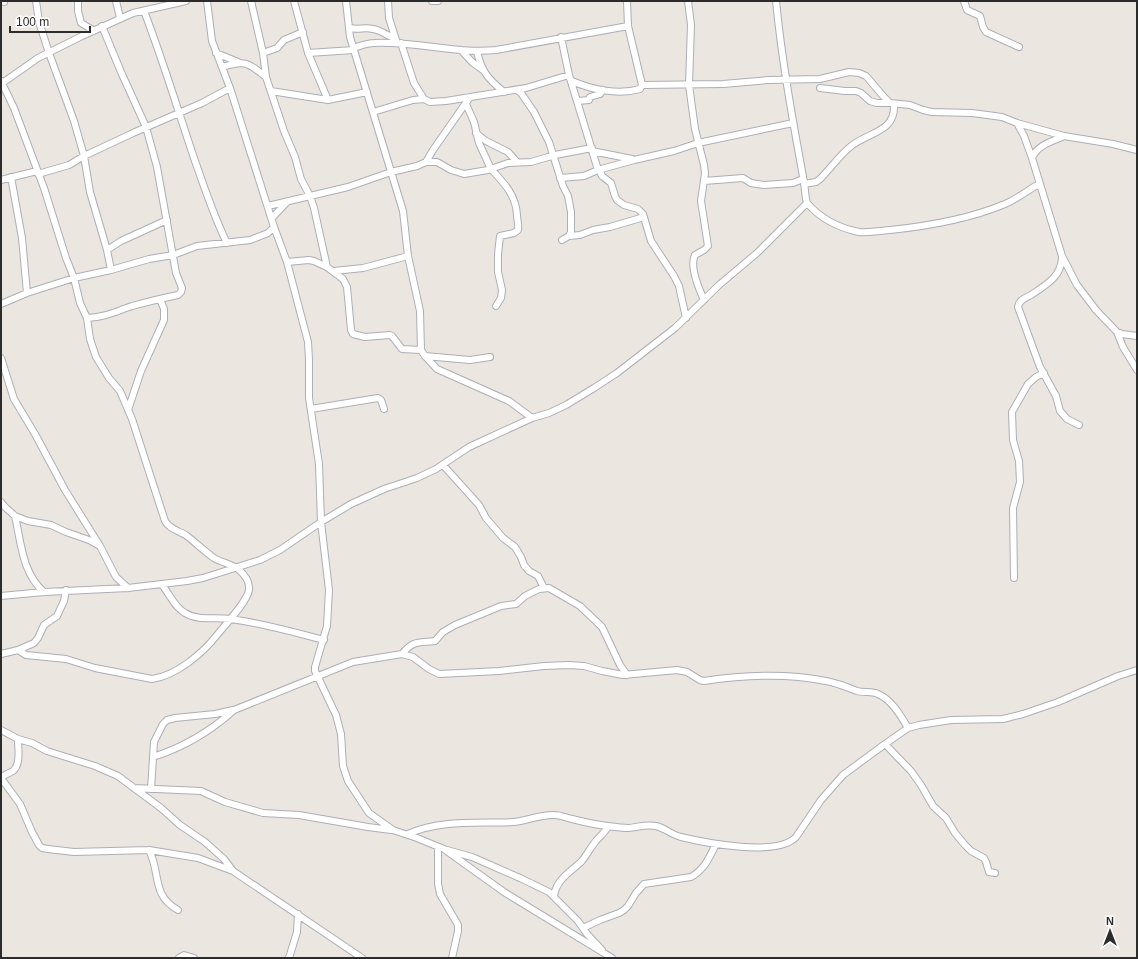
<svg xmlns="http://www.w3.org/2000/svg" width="1138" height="959" viewBox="0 0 1138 959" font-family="Helvetica,sans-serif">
<rect width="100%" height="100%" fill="#ece6e0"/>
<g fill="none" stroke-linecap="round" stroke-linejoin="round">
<g stroke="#acafb6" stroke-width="8">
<path id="minor" d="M4,1V2
M36,1L39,22L49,53L74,121L84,156L90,192L107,250L111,270
M78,1V11L81,23L93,30
M116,1L120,18
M207,1L212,41L230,88L274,227L287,262L308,342L309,360V398L319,464L321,522L329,590L327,626L315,667V671L336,715L341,734L343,766L348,781L369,813L393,830L417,838L444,849L504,892L612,958
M251,1L263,53L266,77L284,131L295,157L301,179L310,196L314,208L327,267
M294,1L308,53L328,100
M346,1L350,37L403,211L408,256L420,311L421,350L425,356L437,369L509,401L532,418
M388,1L389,18L396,40
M432,1H438
M627,1L628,26L642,85L723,84L769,80L820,79L849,72L859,73L866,76L884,97L890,103L910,105L923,110L932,112L972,113L1002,117L1017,123L1064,136L1113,144L1137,150
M688,1L691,25L689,85L695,129L704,165L705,173L701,201L708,246L704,250L695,255C689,266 699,289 704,300
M776,1C782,62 793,122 804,182C805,189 805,196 807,203C820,218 839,228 859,232C869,233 880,231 890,230C929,226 969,219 1005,204C1017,199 1028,190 1039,184
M964,1L967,10L980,16L983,27L986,32L1019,47
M144,11C163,60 178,111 195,161C205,189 214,217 227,243
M350,28C358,30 365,27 373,29C381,30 387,36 395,38
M561,37L569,75L598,170
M401,43L414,83L424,99L430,102L446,101L526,88L569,75
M353,48C360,46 367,43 374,43C416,41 455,54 496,50L628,26
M461,50L472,62L483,70
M477,52C482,72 488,79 504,92
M216,53L238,62
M263,53L277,48L284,40L303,32
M308,53L354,50
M222,67C245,60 247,62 266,77
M1,81L14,108L44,188L66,258L74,278L80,303L87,318L90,339L96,357L109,378L120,391L132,419L165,521C169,529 180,531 187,536C196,543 204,551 214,558C220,562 234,565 238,569C244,574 250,582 249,590C247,602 225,625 217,635C203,653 176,676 152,679L95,668L66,659L26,655L18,650
M572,81C592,90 619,95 640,89L642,85
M1,84L38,58L82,36L133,13L186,1
M820,88L845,91H856L861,93L870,101L877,103H890
M517,90L521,93L534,112L549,142L563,186L568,196L571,212V232L569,236L562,240
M271,91L328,100L367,92
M577,101L589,100L590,97L600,94L603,90
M466,104L474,122L479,143L491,169
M373,112L413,100L424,99
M1017,123L1024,136L1032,158L1062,256L1077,285L1096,310L1117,332L1122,334L1137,336
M476,133L486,141L508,152L517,162
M592,151L632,159
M1032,158C1037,145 1053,141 1064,136
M426,162L433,150L470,97
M491,169C504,183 516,195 517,215C517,220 519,225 518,230L514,233L500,236L498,254V272L502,290L501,298L496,306
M599,169L602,176L611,183L615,196L617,200L624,205L638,209L643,214L651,241L674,276L679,286L686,318
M38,174L69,165L84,156L133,133L202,103L230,88
M11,177L22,238L27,293
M560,178L584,176L598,170L634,160L674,151L698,143L793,123
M1,180L37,171
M704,181L743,178L751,183L764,185L793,183L803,179
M804,184L816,182L820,179C830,169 839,156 850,147C867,132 896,133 894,104
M268,206L348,187L391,172L417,166L426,162H437L451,170L464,174L488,170L508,163L531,162L555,155L592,148
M272,218L287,202
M569,236L580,235L593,230L610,227L644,217
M107,250L121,241L167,220
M1062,258C1061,277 1046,285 1031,295C1025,298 1019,300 1018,307L1040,367L1056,396L1060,411L1067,419L1079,425
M287,262L309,260L314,261L327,267L343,279L347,287L351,330L353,334L365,337L390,335L392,336L402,349L421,350
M334,271L363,268L408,256
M1,304L27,293L74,278L111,270L149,259L173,255L197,246L250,240L268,233L274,227
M87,318C103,318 117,311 132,306C147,302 163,298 178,295L181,292L182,288L176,273L157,167L146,127L121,72L102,26
M1117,332L1123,347L1137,370
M425,356L470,360L490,357
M1,358L14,399L35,434L65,490L100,546L116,577L128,588
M311,409L378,398L381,400L384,409
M128,410L141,371L164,320V309L160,299
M443,465L479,505L486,518L503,538L515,547L521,557L524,565L529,571L538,576L544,588
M1,502L5,507L15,516L28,521L51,525L66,532L89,540L98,545
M15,516C21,542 22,573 44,592
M1014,578L1013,508L1020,482L1019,461L1013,440L1012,412L1028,384L1036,377L1044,373
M162,585C169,593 175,608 185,613C198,621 216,617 230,619C262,623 293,632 324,640
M1,596L44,592L128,588L187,581L203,578L260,560L280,550L321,522L351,504L384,489L417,478L436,469L469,447L532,418L549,413L566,405L594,388L617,373L675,328L719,285L757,253L807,203
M1,654L18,650L34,643L38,638L44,625L57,616L64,601L66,590
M402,654C413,640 419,643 435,641L443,632L455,625L501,606L516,604L525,596L539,589L549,588L580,606L602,627L620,665L627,675
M1,730L18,739L32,743L47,751L95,766L118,776L161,808L180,825L205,842L224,859L233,871
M885,744L911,771L921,785L933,806L946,818L955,833L965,845L971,851L984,858L986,862L989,872L995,873
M153,757C184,747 211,731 234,710L353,662L402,654L413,657L429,669L439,674L499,671L544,666L569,665L584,666L602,671L623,675L677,670L687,672L700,680L704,681C744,675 786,673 826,681C837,683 847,687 857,691C864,693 872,691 878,694C892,700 901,716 908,728
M1,777C5,775 9,773 13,771C21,764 18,748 18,739
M1,778L20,804L32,832L39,845L42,848L48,849L74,852L149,850L198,858L233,871L362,958
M134,788L201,791L225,802L263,813L299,815L368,827L391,830
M151,789L154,742L163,724L167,720L175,718L215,714L233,710
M408,834C441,819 478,824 513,822C527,821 540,814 555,815C560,815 567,818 572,819C584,822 596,825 608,826C615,827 622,828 629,828C638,827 647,824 656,826C665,828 672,835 681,837C706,843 777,857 796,837L821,800L843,775L885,744L908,728L919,725L951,720L1003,719L1023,714L1058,702L1118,676L1137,670
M438,847V884L440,894L458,925V931L452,958
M149,850C161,873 151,895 178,910
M447,850L472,857L520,878L549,892L578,921L587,934L602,950
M554,896C556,880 570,872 581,862C587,855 590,848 596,841C600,836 605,833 608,826
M583,928L600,920L619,913L624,910L628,906L636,893L644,884L691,877C705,869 709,858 716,844
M179,958L184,955L194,958
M289,958L297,932L298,914"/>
</g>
<use href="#minor" stroke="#fff" stroke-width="6"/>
</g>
<rect width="1138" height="959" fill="none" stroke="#2c2c2c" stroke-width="4"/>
<g transform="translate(1110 931)" stroke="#ffffff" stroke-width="3" paint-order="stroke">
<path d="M0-3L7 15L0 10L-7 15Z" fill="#2c2c2c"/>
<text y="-6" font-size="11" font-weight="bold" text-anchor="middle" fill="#2c2c2c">N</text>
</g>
<path d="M10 26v6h80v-6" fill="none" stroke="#2c2c2c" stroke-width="2"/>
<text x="16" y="26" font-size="12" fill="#2c2c2c" stroke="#ffffff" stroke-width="3" paint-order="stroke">100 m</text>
</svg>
